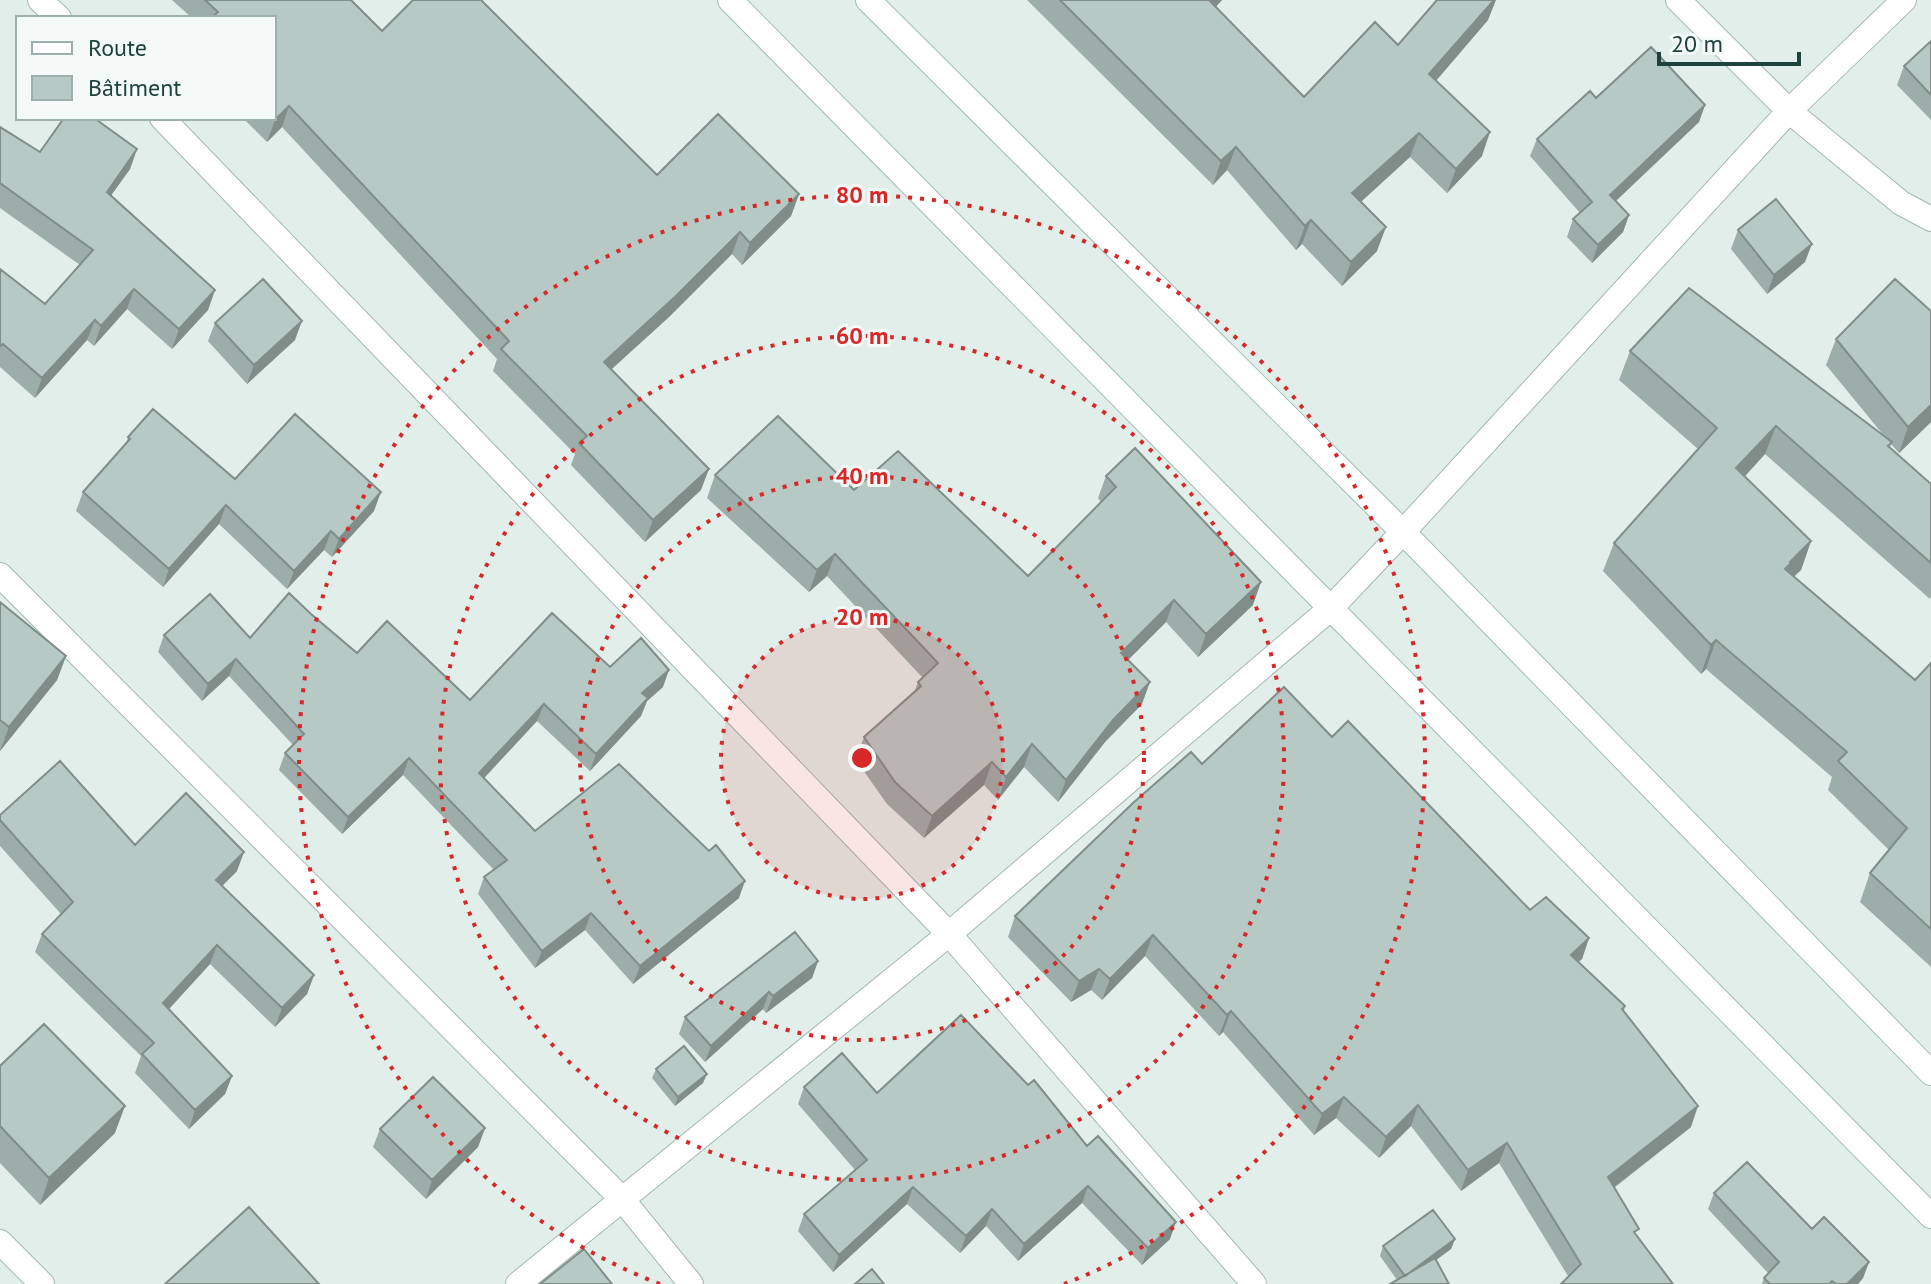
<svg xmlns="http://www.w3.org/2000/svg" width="1931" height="1284" viewBox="0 0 1931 1284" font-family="'PT Sans',sans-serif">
<rect width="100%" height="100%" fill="#e2eeea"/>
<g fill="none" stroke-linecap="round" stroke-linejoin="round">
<g stroke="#a4b7b3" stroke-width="26">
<path id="minor" d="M40,0L59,18
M1678,0L1789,111L1901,203L1931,219
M162,118L949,934L1331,608L1403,532L1789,111L1904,0
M0,575L622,1199L691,1284
M0,1242L42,1284
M518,1284L949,934L1254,1284"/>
</g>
<g stroke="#9fbbb5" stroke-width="26">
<path id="secondary" d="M730,0L1931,1216
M868,0L1403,532L1931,1073"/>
</g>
<use href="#minor" stroke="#fff" stroke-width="24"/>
<use href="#secondary" stroke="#fff" stroke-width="24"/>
</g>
<path fill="#9dada9" d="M172,0H351L382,31L657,175L799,194L791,216L742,265L732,254L669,317L612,369L701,490L645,542L571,465L575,454L493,371L497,359L282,127L267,142L243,118H274V18H192Z
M1027,0H1222L1215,7L1304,97L1398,45L1488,20L1436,81L1482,156L1447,193L1410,157L1361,202L1377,251L1342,286L1302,244L1296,250L1227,170L1213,185Z
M1931,41V120L1897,85L1904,66Z
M1596,98L1705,105L1699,122L1616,201L1629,215L1623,232L1592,263L1567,237L1573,219L1580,213L1530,156L1537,139Z
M0,127L40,152L137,149L130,169L111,195L215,290L208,310L172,349L127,309L94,346L87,340L35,398L0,367V269L45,304L80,265L0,208Z
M1738,230L1805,262L1767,294L1731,249Z
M215,323L295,340L247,384L208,341Z
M1836,339L1931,422L1899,453L1891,444L1890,447L1931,484V597L1930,599L1765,454L1745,476L1811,541L1801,570L1794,576L1915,680L1931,663V967L1860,902L1870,873L1889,850L1828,790L1832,777L1706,669L1701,674L1603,571L1614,543L1698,449L1619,380L1630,351L1885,437L1826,365Z
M128,437L235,479L374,511L332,557L324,550L287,589L219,524L163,587L76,511L83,492L126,444Z
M715,475L854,490L1028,576L1101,502L1098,498L1106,476L1253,605L1198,657L1166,622L1128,660L1142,704L1105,742L1058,802L1024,767L998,800L984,785L924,838L887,804L856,760L864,737L914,693L918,682L922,677L827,576L809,592L707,498Z
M0,602L66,656L57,680L0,751Z
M311,614L357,653L470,700L610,667L663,687L647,701L641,716L590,771L537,721L484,778L535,831L739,898L633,984L585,930L535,968L478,894L484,877L494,870L403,775L342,834L279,770L285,753L293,745L229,676L202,701L158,652L164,635L250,638Z
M1332,737L1530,910L1589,938L1582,959L1578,962L1625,1006L1624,1011L1691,1127L1614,1188L1639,1229L1568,1276L1499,1163L1461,1191L1411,1126L1379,1158L1336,1118L1314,1135L1223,1032L1219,1036L1145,956L1102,1000L1091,990L1071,1002L1008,937L1015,916L1202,764Z
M0,815L135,845L237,871L222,886L314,975L307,994L275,1027L210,964L169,1009L232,1076L225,1094L189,1129L135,1073L141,1056L35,952L42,934L61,914L0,846Z
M818,961L812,978L766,1013L763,1009L705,1062L679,1034L685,1017Z
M0,1066L115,1133L40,1205L0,1163Z
M656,1069L703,1083L675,1106L652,1078Z
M1028,1085L1087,1146L1170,1239L1142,1265L1082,1203L1018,1261L986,1226L960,1253L907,1204L833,1272L798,1231L804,1214L855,1170L798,1104L804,1087L877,1093Z
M485,1128L478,1147L426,1199L373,1147L380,1129Z
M1714,1193L1812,1229L1869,1262L1863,1278L1858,1284H1762L1764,1278L1768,1273L1708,1209Z
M1455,1239L1451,1249L1436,1260L1397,1280L1380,1256L1383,1246Z"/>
<path fill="#808d89" d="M1208,0H1222L1200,24Z
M1494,0H1496L1488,20L1421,98L1429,74Z
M1705,105L1699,122L1604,212L1610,195Z
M289,106L282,127L267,142L275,120Z
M1490,132L1482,156L1447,193L1456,169Z
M1419,133L1410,157L1344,217L1352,193Z
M1236,147L1227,170L1213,185L1221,161Z
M137,149L130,169L100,211L107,192Z
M799,194L791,216L742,265L750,243Z
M1629,215L1623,232L1592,263L1598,245Z
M1311,220L1302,244L1296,250L1305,226Z
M1386,227L1377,251L1342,286L1351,262Z
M740,232L732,254L669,317L596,383L604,362Z
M1812,244L1805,262L1767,294L1774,275Z
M134,289L127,309L94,346L101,326Z
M215,290L208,310L172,349L179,329Z
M95,320L87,340L35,398L42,378Z
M302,321L295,340L247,384L254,365Z
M1931,405V422L1899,453L1908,427Z
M1776,426L1765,454L1726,497L1736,468Z
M709,469L701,490L645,542L653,520Z
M381,492L374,511L332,557L339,539Z
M226,505L219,524L163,587L169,569Z
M331,531L324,550L287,589L294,571Z
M1811,541L1801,570L1782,588L1785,569L1790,562Z
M835,554L827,576L809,592L817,570Z
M1261,582L1253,605L1198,657L1206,634Z
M1174,600L1166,622L1113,675L1121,653Z
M1716,640L1706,669L1701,674L1711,645Z
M66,656L57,680L0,751L9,727Z
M236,659L229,676L202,701L208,684Z
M669,670L663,687L647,701L641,716L590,771L596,754L642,693Z
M1150,682L1142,704L1105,742L1058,802L1066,780L1113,720Z
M544,704L537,721L473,790L479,773Z
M1032,744L1024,767L998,800L1006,777Z
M409,758L403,775L342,834L348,817Z
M992,762L984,785L924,838L932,816Z
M244,852L237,871L210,898L216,880Z
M745,881L739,898L633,984L640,966Z
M591,913L585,930L535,968L542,951Z
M1153,935L1145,956L1102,1000L1110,979Z
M1589,938L1582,959L1563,975L1571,955Z
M217,945L210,964L157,1022L163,1003Z
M818,961L812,978L766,1013L773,996Z
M1099,969L1091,990L1071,1002L1079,981Z
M314,975L307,994L275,1027L282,1008Z
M769,992L763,1009L705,1062L711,1046Z
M1231,1011L1223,1032L1219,1036L1227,1015Z
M707,1074L703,1083L675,1106L678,1097Z
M232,1076L225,1094L189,1129L195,1110Z
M1344,1097L1336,1118L1314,1135L1322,1114Z
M1418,1105L1411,1126L1379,1158L1386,1137Z
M125,1106L115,1133L40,1205L49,1178Z
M1698,1106L1691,1127L1600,1198L1608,1177Z
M485,1128L478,1147L426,1199L432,1180Z
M1507,1143L1499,1163L1461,1191L1468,1170Z
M1088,1186L1082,1203L1018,1261L1024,1244Z
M913,1187L907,1204L833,1272L839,1255Z
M992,1209L986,1226L960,1253L966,1236Z
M1176,1222L1170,1239L1142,1265L1148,1248Z
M1455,1239L1451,1249L1403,1284L1405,1276Z
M1869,1262L1863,1278L1858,1284H1847Z"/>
<path fill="#b7c9c4" stroke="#808d89" stroke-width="2" d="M205,0H351L382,31L413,0H481L657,175L718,114L799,194L750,243L740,232L677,295L604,362L709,469L653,520L579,443L587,436L501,349L509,341L289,106L275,120L272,118H274V18H211L218,12Z
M1060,0H1209L1304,97L1375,22L1398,45L1437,0H1494L1429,74L1490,132L1456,169L1419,133L1352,193L1386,227L1351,262L1311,220L1305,226L1236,147L1221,161Z
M1931,41V95L1904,66Z
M1651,47L1705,105L1610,195L1629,215L1598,245L1573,219L1592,202L1537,139L1590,91L1596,98Z
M64,118H94L137,149L107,192L215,290L179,329L134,289L101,326L95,320L42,378L3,344L0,346V269L45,304L93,250L0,183V127L40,152Z
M1776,199L1812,244L1774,275L1738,230Z
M263,279L302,321L254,365L215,323Z
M1895,279L1931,311V405L1908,427L1836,339Z
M1689,288L1892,442L1888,446L1931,484V563L1776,426L1736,468L1811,541L1790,562L1791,563L1785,569L1915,680L1931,663V929L1870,873L1907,828L1838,761L1847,752L1716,640L1711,645L1614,543L1717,428L1630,351Z
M153,409L235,479L295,414L381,492L339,539L331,531L294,571L226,505L169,569L83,492L130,439L128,437Z
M778,416L854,490L898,451L1028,576L1116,487L1106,476L1135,448L1261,582L1206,634L1174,600L1121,653L1150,682L1113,720L1066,780L1032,744L1006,777L992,762L932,816L895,782L864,737L921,686L918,682L938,663L835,554L817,570L715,475Z
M289,593L311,614L357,653L387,621L470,700L552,613L610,667L641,638L669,670L642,693L648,698L596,754L544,704L479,773L535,831L619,764L709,851L716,845L745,881L640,966L591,913L542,951L484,877L507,860L409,758L348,817L285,753L304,734L236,659L208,684L164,635L210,594L250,638Z
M0,602L66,656L9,727L0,720Z
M1284,687L1332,737L1348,721L1530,910L1546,897L1589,938L1571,955L1625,1006L1622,1009L1698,1106L1608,1177L1639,1229L1634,1232L1673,1284H1561L1581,1264L1507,1143L1468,1170L1418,1105L1386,1137L1344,1097L1322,1114L1231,1011L1227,1015L1153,935L1110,979L1099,969L1079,981L1015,916L1133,803L1191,752L1202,764Z
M60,761L135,845L186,793L244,852L216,880L314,975L282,1008L217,945L163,1003L232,1076L195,1110L142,1054L154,1043L42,934L73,902L0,820V815Z
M795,932L818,961L773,996L769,992L711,1046L685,1017Z
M961,1015L1028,1085L1034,1080L1087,1146L1098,1136L1176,1222L1148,1248L1088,1186L1024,1244L992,1209L966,1236L913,1187L839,1255L804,1214L867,1160L804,1087L842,1053L877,1093Z
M44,1024L125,1106L49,1178L0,1126V1066Z
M684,1046L707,1074L678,1097L656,1069Z
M433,1077L485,1128L432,1180L380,1129Z
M1747,1162L1812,1229L1824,1217L1869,1262L1847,1284H1836L1832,1281L1829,1284H1770L1764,1278L1779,1262L1714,1193Z
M249,1207L319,1284H165Z
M1433,1210L1455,1239L1405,1276L1383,1246Z
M584,1249L612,1284H540Z
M1435,1258L1449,1284H1390Z
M872,1269L884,1284H855Z"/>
<circle cx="862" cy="758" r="141" fill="#d62828" fill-opacity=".12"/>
<g fill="none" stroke="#d62828" stroke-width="4" stroke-dasharray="4 8">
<circle cx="862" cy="758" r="141"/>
<circle cx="862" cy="758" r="282"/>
<circle cx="862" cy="758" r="422"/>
<path d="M660 1284A563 563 0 1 1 1064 1284"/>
</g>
<circle cx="862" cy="758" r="12" fill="#d62828" stroke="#f3faf8" stroke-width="4"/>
<g font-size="24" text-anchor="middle" font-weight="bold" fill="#d62828" stroke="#f3faf8" stroke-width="6" stroke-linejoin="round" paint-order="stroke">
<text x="862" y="203">80 m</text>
<text x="862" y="344">60 m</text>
<text x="862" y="484">40 m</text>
<text x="862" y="625">20 m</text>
</g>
<rect x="16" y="16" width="260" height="104" fill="#f3faf8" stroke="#9eb0ad" stroke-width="2"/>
<rect x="32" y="42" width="40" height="12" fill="#ffffff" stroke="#9eb0ad" stroke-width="2"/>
<text x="88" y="56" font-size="24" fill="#1f423d">Route</text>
<rect x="32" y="76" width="40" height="24" fill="#b7c9c4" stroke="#9eb0ad" stroke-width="2"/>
<text x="88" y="96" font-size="24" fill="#1f423d">Bâtiment</text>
<path d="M1659 52v12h140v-12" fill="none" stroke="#1f423d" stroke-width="4"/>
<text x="1671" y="52" font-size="24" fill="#1f423d" stroke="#f3faf8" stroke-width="6" paint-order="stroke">20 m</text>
</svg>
